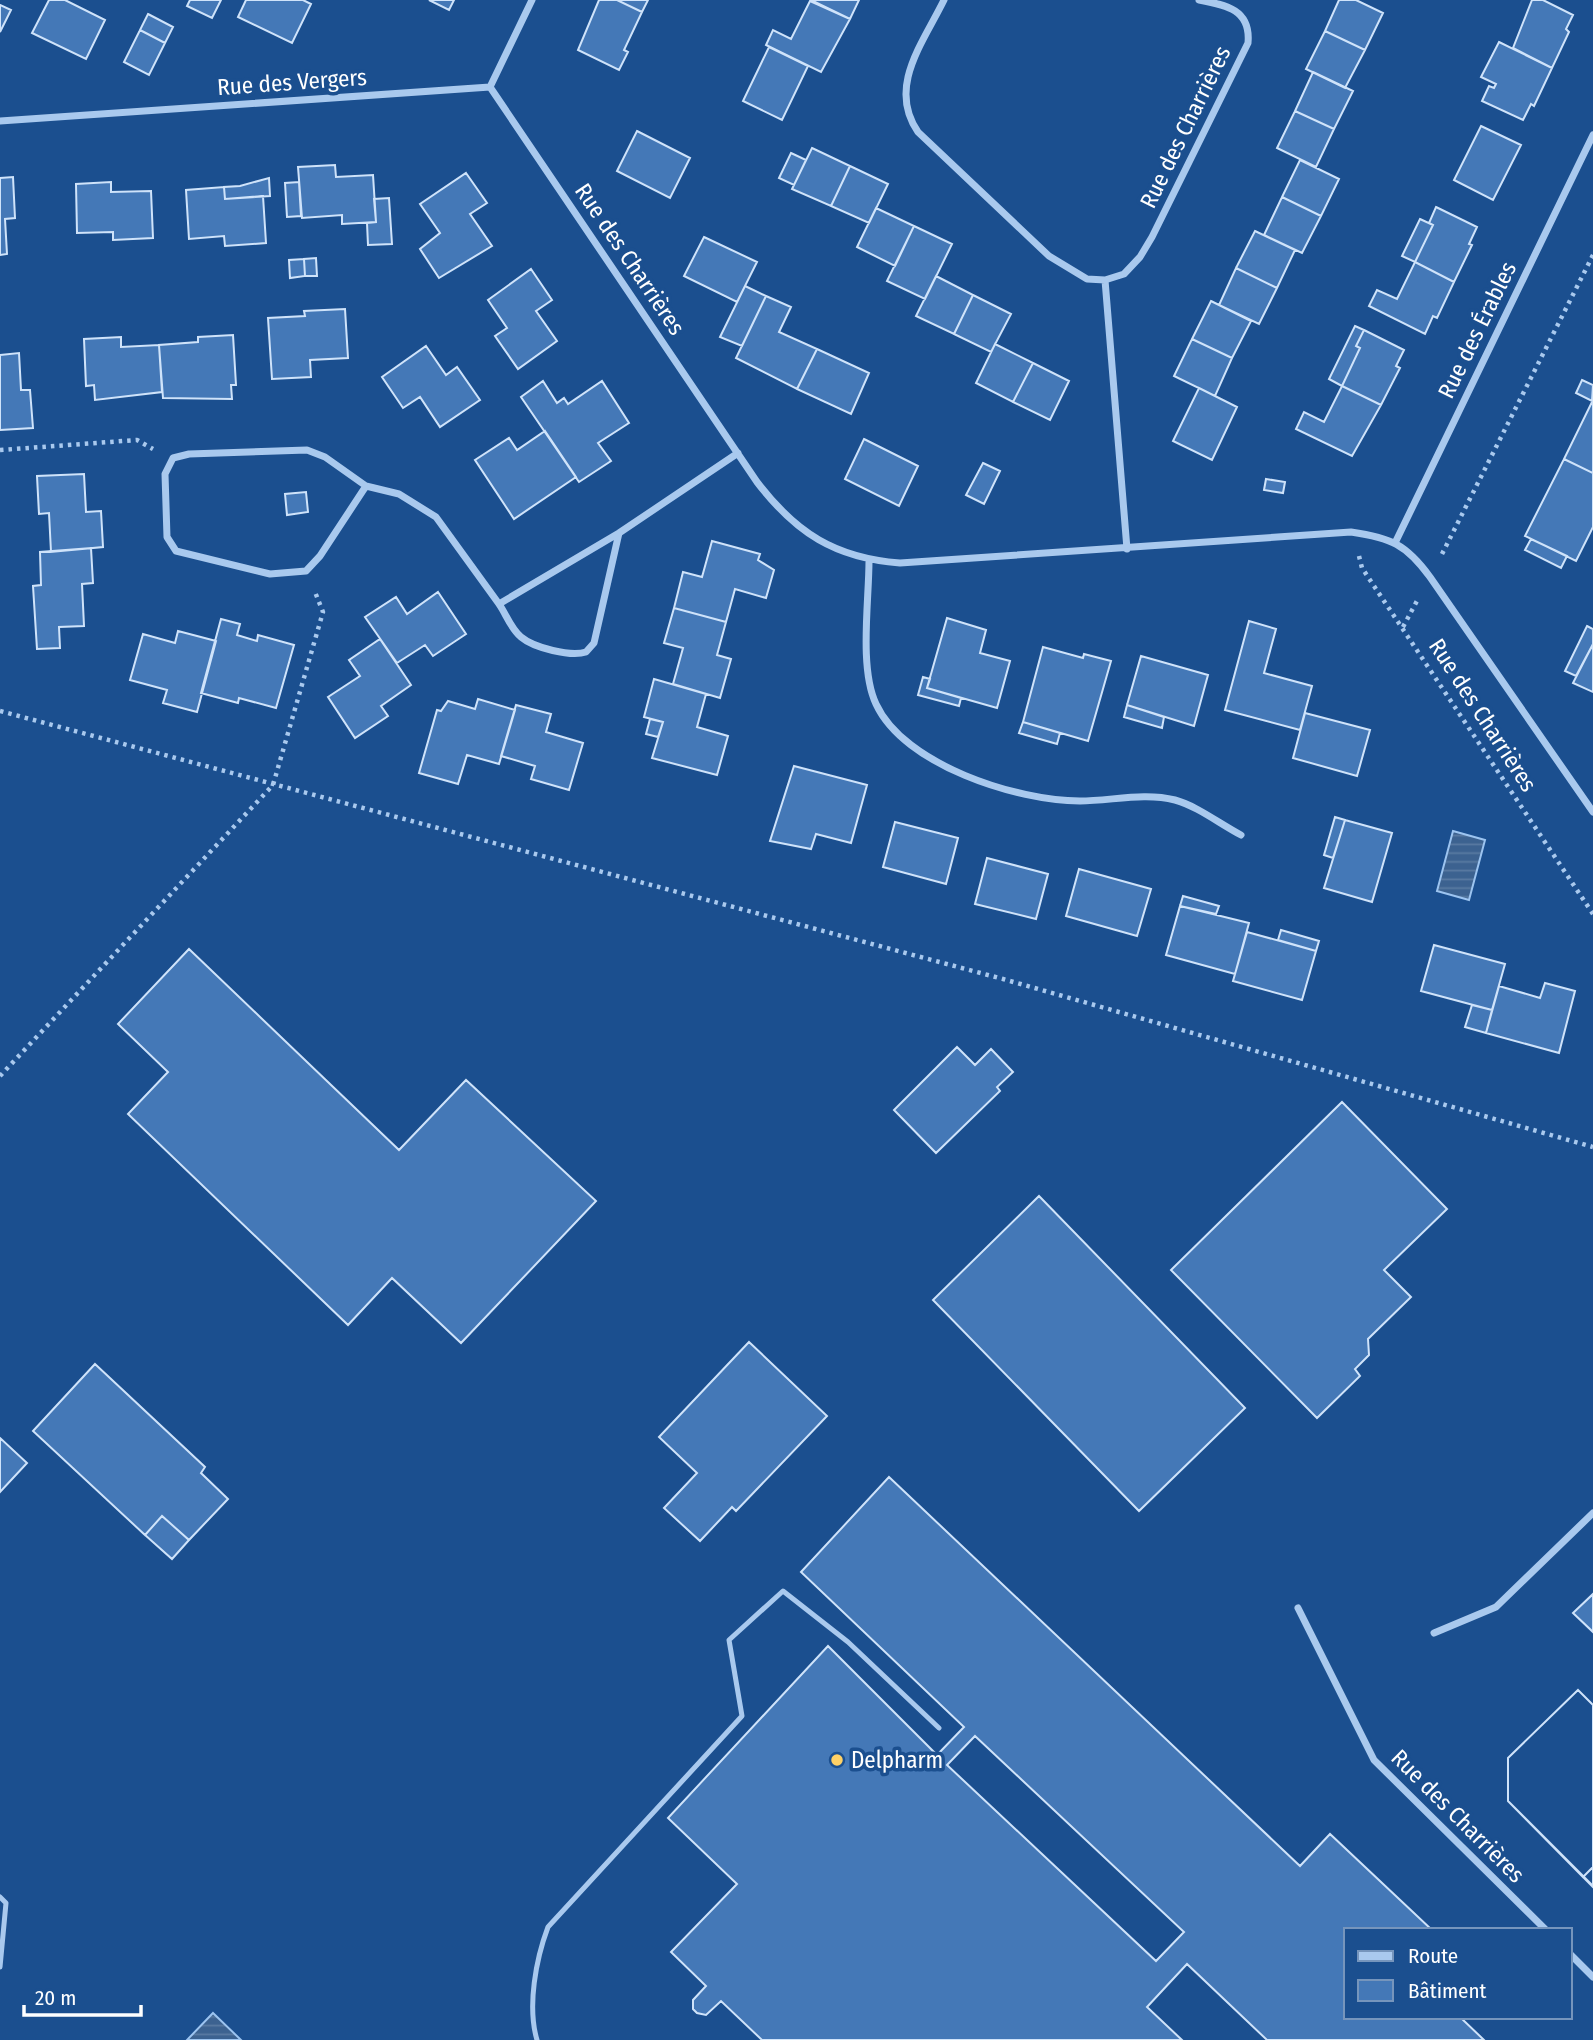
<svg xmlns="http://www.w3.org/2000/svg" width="1593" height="2040" viewBox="0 0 1593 2040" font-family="'Fira Sans Condensed',sans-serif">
<defs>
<pattern id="water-rules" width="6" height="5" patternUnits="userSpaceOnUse" patternTransform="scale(1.75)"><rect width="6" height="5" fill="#3c6290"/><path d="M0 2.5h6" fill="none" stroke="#597aa1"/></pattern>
</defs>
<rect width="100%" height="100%" fill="#1b4f8f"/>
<path fill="url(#water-rules)" stroke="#9cc4f0" stroke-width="2" d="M1453,831L1485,840L1469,900L1437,891Z
M213,2013L241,2040H187Z"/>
<path fill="#4478b7" stroke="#cfe3fa" stroke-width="2" fill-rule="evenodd" d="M49,0H65L105,20L86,59L32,33Z
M190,0H221L212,18L187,6Z
M246,0H303L311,4L292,43L238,17Z
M429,0H454L449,10Z
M599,0H617L642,12L624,50L628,52L619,70L578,50Z
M617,0H648L642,12Z
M811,0H859L850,19Z
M1339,0H1356L1383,13L1365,50L1325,31Z
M1532,0H1543L1573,15L1566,29L1569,32L1552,68L1513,48Z
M810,1L850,19L821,72L766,45L773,30L791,39Z
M0,5L11,10L0,32Z
M148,14L173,27L165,43L140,30Z
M140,30L165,43L149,75L124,62Z
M1325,31L1365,50L1345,88L1306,69Z
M1499,42L1552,68L1534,106L1531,104L1523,120L1482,101L1489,86L1494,88L1496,84L1481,77Z
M769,47L808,66L782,120L743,101Z
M1313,72L1353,91L1334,129L1295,111Z
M1295,111L1334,129L1316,167L1277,148Z
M1481,126L1521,145L1493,200L1454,180Z
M637,131L690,158L670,198L617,171Z
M812,148L850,166L831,206L792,189Z
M791,153L806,160L794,185L779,178Z
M1300,160L1339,179L1321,216L1282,197Z
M335,165L336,177L373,175L376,222L342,224V215L302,218L298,167Z
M850,166L888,184L869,223L831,206Z
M466,173L487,203L470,214L492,246L439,278L420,249L440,233L420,204Z
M13,177L15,218L5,219L7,254L0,255V178Z
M269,178L270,196L225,199L224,187L240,186Z
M111,182V192L151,191L153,238L113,240V232L77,233L76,184Z
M299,182L301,216L287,217L285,183Z
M224,187L225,199L263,196L266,243L225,246L224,236L189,239L186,190Z
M1282,197L1321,216L1302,253L1264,235Z
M389,198L392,244L368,245L367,223L376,222L374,199Z
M1436,207L1477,227L1469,244L1472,245L1454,282L1415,262L1433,225L1429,223Z
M876,208L914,226L895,266L857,247Z
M1420,219L1433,225L1415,262L1402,256Z
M914,226L952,244L925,299L887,281Z
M1255,231L1295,250L1277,288L1236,268Z
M704,237L757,262L737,302L684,276Z
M316,258L317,276H305L304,259Z
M304,259L305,276L290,278L289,260Z
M1415,262L1454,282L1437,318L1433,316L1425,334L1369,306L1377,290L1397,299Z
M1236,268L1277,288L1259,324L1219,305Z
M531,269L552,300L536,311L557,341L518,369L495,336L507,328L488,300Z
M936,276L973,295L954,334L916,316Z
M745,286L766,296L742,346L720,337Z
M973,295L1011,314L991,352L954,334Z
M766,296L791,307L779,332L817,349L797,389L736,358Z
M1211,301L1251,321L1232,358L1192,339Z
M345,309L348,358L310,360L311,377L272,379L268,318L305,316L304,311Z
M1355,326L1364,330L1356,346L1360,348L1342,386L1329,379Z
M1364,330L1404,350L1396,366L1400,368L1381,405L1342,386L1360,348L1356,346Z
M233,335L236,385H231L232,399L163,398L159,345L198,342V337Z
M121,337V347L159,345L162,392L95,400L94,385L86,386L84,339Z
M1192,339L1232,358L1215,396L1174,376Z
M995,344L1033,363L1013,402L976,383Z
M426,346L446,375L457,367L480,400L440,427L420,397L403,408L382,377Z
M817,349L869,373L851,414L797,389Z
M19,353L21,390H30L33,428L0,430V355Z
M1033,363L1069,381L1050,420L1013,402Z
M1582,380L1593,385L1592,401L1576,393Z
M543,381L557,403L564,398L568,404L602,381L629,423L598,443L611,461L579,482L521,397Z
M1342,386L1381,405L1352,456L1296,429L1304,412L1324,422Z
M1199,388L1237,407L1212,460L1173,441Z
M1593,400V473L1564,459Z
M545,431L576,477L514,519L475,460L509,438L517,450Z
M864,439L918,466L899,506L845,479Z
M1564,459L1593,473V527L1576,561L1525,536Z
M983,463L1000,471L984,504L966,495Z
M84,474L86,512L101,511L103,547L51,552L49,513L39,514L37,476Z
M1266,479L1285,482L1283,493L1264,490Z
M306,492L308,512L287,515L285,494Z
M1531,539L1567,556L1561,568L1525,550Z
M712,541L760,554L758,560L774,570L766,598L735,589L726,622L674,608L683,572L702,577Z
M91,548L93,583L82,584L84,626L59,627L60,648L37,649L33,586L41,585L40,552Z
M438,592L466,634L433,656L425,645L397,663L365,617L396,597L407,614Z
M674,608L726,622L717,655L731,659L720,698L673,684L683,648L664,643Z
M947,618L986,630L980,653L1010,661L997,708L927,688Z
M221,619L240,624L237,635L257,641L258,635L294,645L276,708L239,698L238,703L201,693Z
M1249,621L1276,629L1264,673L1312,686L1300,730L1225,710Z
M1587,626L1593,629V644L1576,676L1565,671Z
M178,631L216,641L197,712L163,703L167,690L130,680L143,634L175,643Z
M380,639L411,685L381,706L388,716L355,738L328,697L360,676L349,660Z
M1593,644V692L1573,683Z
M1043,647L1083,658L1084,654L1111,661L1088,741L1023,722Z
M1141,656L1208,675L1194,726L1127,705Z
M923,677L930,679L927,688L961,698L959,706L918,695Z
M654,679L706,694L697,727L728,736L717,775L652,758L663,722L644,717Z
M478,699L515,710L499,764L467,755L458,784L419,773L437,710L441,711L448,701L475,709Z
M516,705L551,714L546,732L583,743L569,790L531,779L535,766L501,756Z
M1127,705L1164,717L1162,728L1124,717Z
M1305,713L1370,730L1357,776L1293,758Z
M650,719L663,722L658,737L646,734Z
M1023,722L1060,733L1057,744L1019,733Z
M794,766L867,785L851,843L816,834L811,849L770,841Z
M1335,817L1345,820L1333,858L1324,855Z
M1345,820L1392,833L1372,902L1324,888Z
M895,822L958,838L946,884L883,867Z
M987,858L1048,874L1036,919L975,904Z
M1079,869L1151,889L1137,936L1066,916Z
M1183,896L1219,906L1216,914L1180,906Z
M1180,906L1249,923L1235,974L1166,955Z
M1281,930L1319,941L1316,951L1278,940Z
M1247,932L1316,951L1302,1000L1233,981Z
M1434,945L1505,964L1492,1010L1421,991Z
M189,949L399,1150L466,1080L596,1201L461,1343L392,1278L348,1325L128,1114L168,1072L118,1024Z
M1545,983L1575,991L1559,1053L1486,1033L1499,986L1540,998Z
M1472,1005L1492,1010L1486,1033L1465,1027Z
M957,1047L975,1065L991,1049L1013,1072L997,1087L1000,1091L936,1153L894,1110Z
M1342,1102L1447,1209L1384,1270L1411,1297L1368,1339L1369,1355L1355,1369L1360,1376L1317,1418L1171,1270Z
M1039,1196L1245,1408L1139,1511L933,1300Z
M749,1342L827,1416L736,1511L732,1507L700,1541L664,1508L697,1473L659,1437Z
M95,1364L205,1467L201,1473L228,1499L189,1540L162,1516L145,1535L33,1431Z
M0,1438L27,1463L0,1492Z
M889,1477L1300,1866L1330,1834L1432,1930H1346V2017H1460L1484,2040H1267L1187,1964L1147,2007L1182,2040H762L721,2001L706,2015L697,2013L693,2009V2000L706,1986L671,1952L737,1884L668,1818L828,1646L937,1755L964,1727L801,1572ZM975,1736L1184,1932L1156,1961L947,1765Z
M162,1516L189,1540L172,1559L145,1535Z
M1593,1594V1632L1573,1613Z
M1578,1690L1593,1705V1886L1508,1801V1758Z
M1578,1690L1593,1705V1867L1583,1877L1508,1801V1758Z
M1593,1867V1887L1583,1877Z"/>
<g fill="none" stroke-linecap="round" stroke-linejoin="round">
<path stroke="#a9c9ee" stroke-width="4.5" stroke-dasharray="3.5 5" stroke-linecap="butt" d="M0,450L137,440L153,449
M1442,554L1593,255
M1359,556L1362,568L1593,914
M1403,627L1418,599
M0,711L1003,979L1593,1147
M0,1076L273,785L323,612L315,592"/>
<path stroke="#a9c9ee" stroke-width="5" d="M0,1897L6,1903L0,1967
M537,2040C527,2006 536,1959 548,1927L742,1716L729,1640L783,1591L848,1642L939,1728"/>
<path stroke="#a9c9ee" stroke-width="7" d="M944,0C923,43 887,87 918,132L1049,256L1087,279L1105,280L1124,274L1140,257L1152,237L1248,43C1251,10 1227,5 1199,0
M490,87L757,482C796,533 835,558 900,563L1351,532C1391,538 1406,544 1430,577L1593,812
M0,121L490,87L532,0
M1105,280L1127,549
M366,486L320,556L306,571L270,574L176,551L167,537L165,474L173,458L189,454L307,450L325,457L366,486L399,494L436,517L499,604L619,533L738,453
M1396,541L1593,135
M869,561C869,601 859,668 876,704C904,765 1017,801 1080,801C1111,801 1144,792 1175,800C1197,806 1220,824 1241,835
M499,604C506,614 511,629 521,637C534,648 571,657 586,652L594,643L619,533
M1298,1608L1374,1760L1546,1930
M1434,1633L1496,1607L1593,1513
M1570,1954L1593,1977"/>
</g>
<circle fill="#ffd166" stroke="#1b4f8f" stroke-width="2.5" cx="837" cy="1760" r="7"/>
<g text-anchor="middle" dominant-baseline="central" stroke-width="7" stroke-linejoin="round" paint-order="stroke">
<g font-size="23" fill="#fff" stroke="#1b4f8f">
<text transform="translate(292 82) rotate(-4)">Rue des Vergers</text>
<text transform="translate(1185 127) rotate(-64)">Rue des Charrières</text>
<text transform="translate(630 259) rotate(56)">Rue des Charrières</text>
<text transform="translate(1477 330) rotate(-64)">Rue des Érables</text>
<text transform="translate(1483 715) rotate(57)">Rue des Charrières</text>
<text transform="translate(1458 1816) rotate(45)">Rue des Charrières</text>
</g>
<g font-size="23" fill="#fff" stroke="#1b4f8f" text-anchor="start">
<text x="851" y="1760">Delpharm</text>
</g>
</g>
<rect x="1344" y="1928" width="228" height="91" fill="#1b4f8f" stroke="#7695bc" stroke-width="2"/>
<rect x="1358" y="1951" width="35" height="10" fill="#a9c9ee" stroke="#7695bc" stroke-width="2"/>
<text x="1408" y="1963" font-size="21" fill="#ffffff">Route</text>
<rect x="1358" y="1980" width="35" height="21" fill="#4478b7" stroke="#7695bc" stroke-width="2"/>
<text x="1408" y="1998" font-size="21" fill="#ffffff">Bâtiment</text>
<path d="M24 2005v10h117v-10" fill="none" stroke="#ffffff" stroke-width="3.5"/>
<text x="35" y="2005" font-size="21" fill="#ffffff" stroke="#1b4f8f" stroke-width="5" paint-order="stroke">20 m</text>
</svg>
